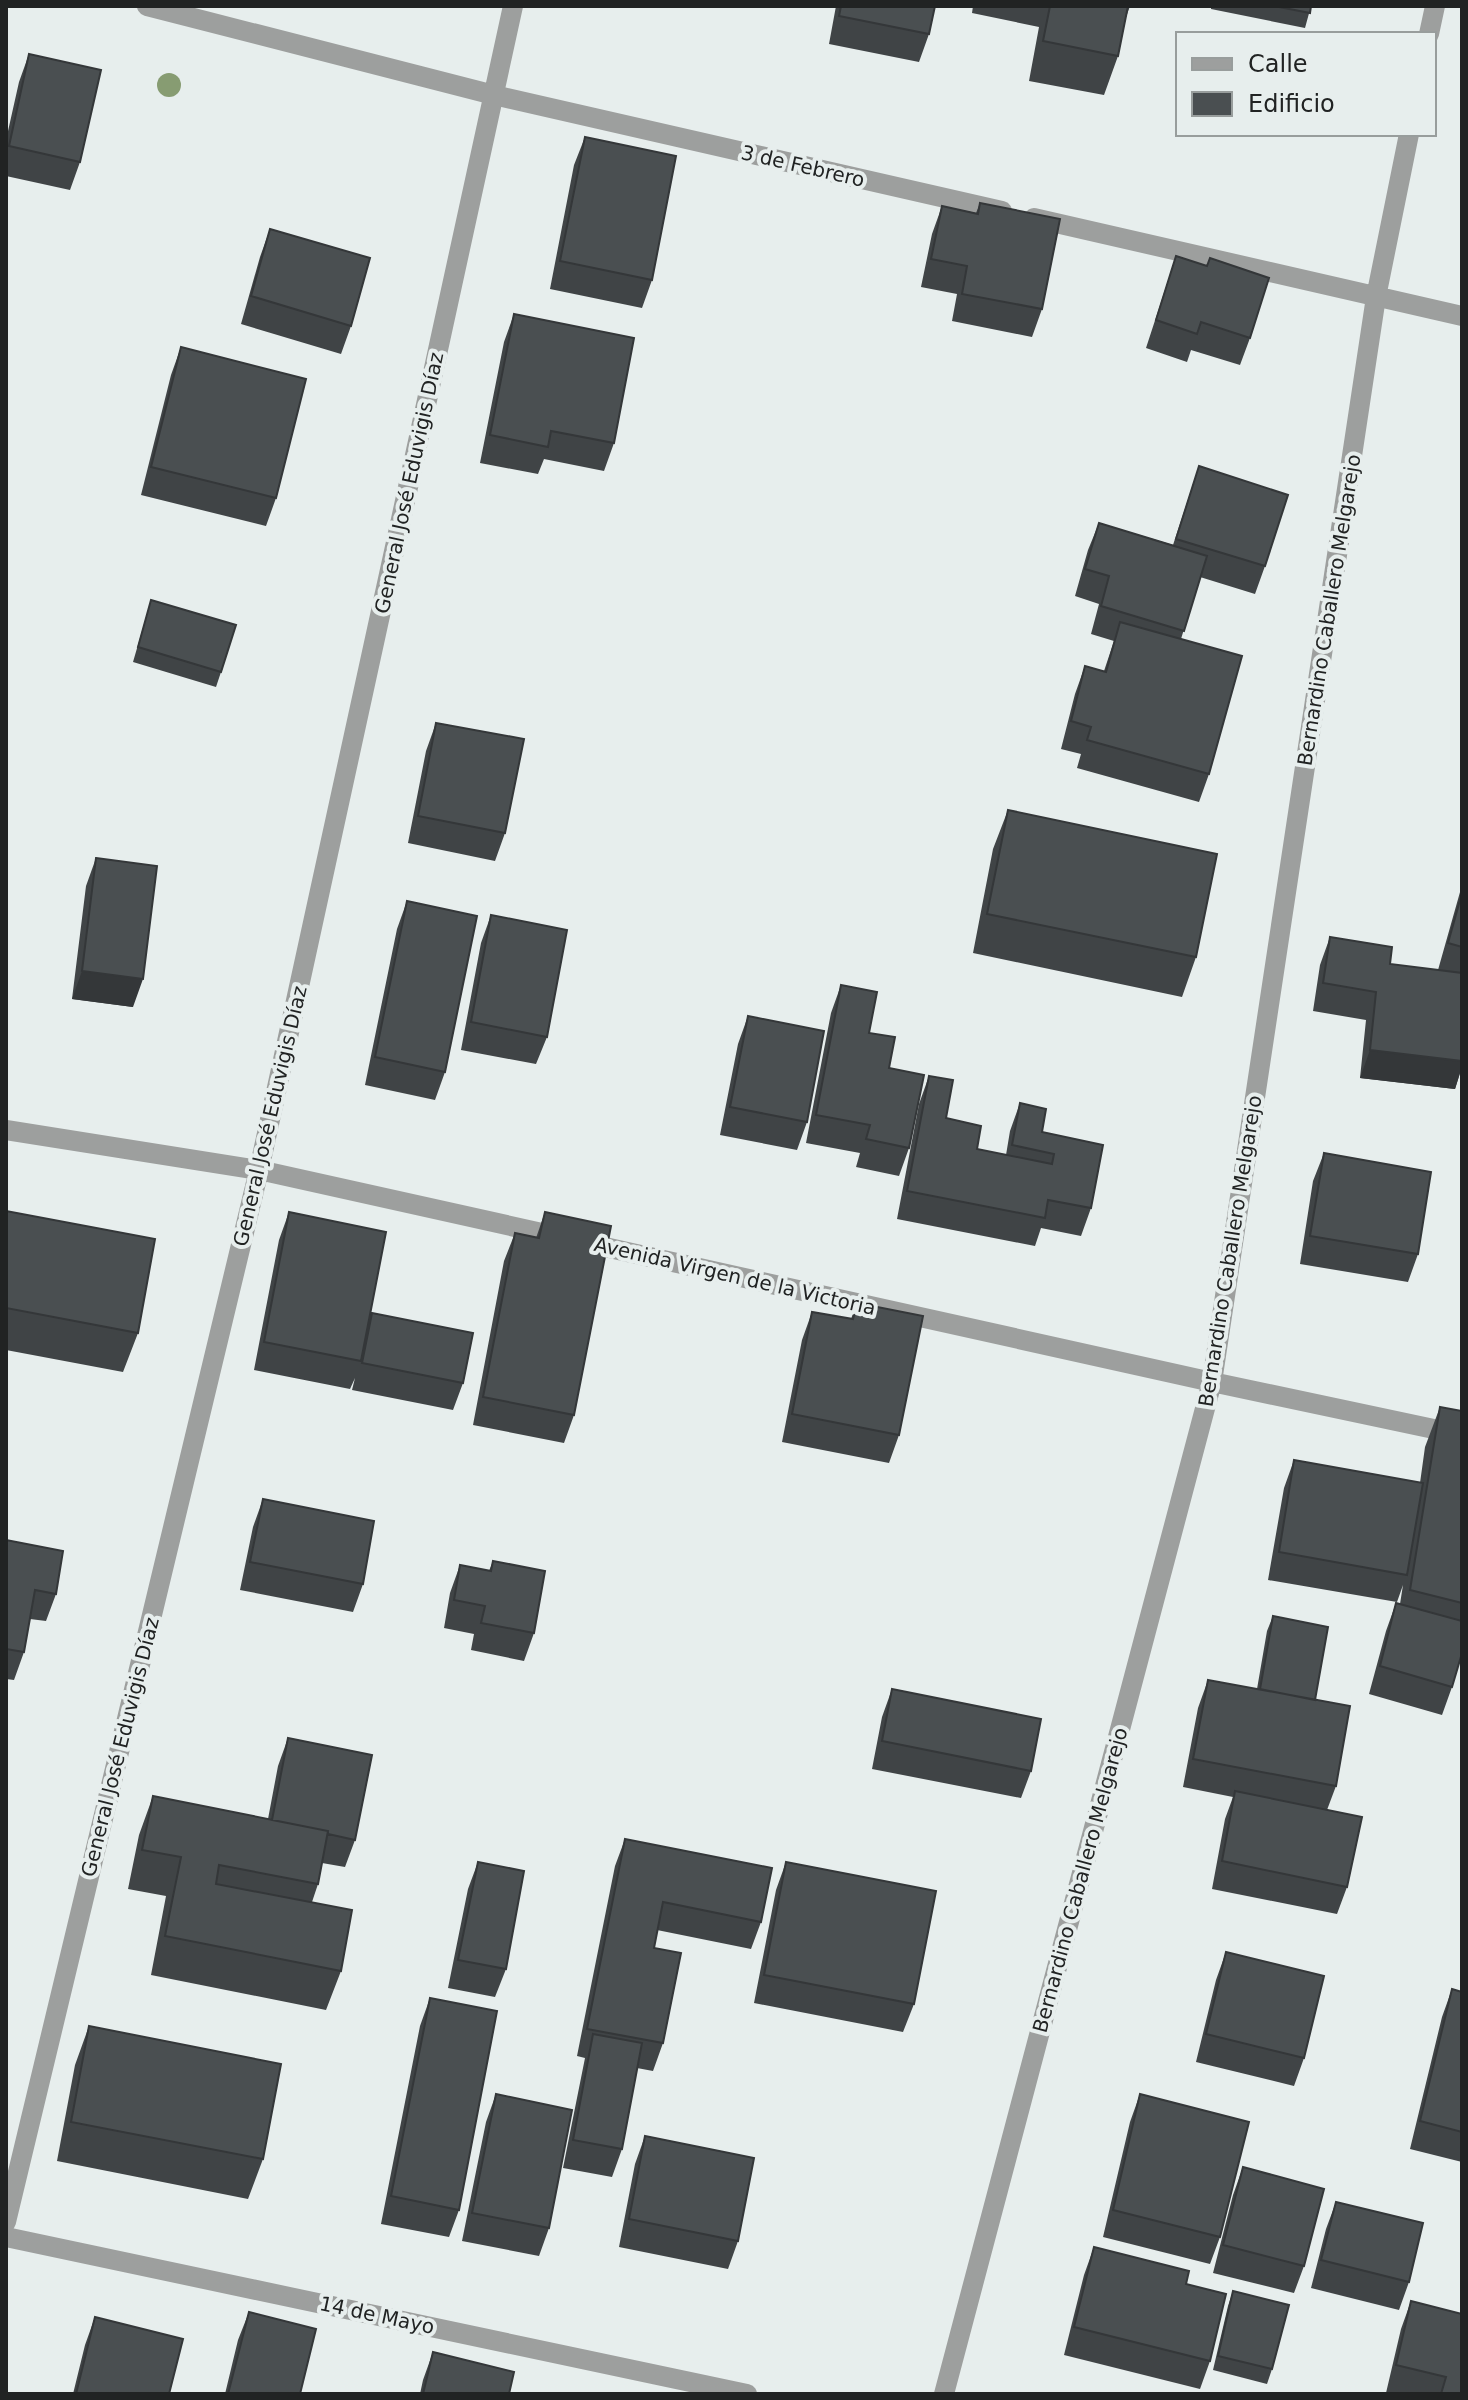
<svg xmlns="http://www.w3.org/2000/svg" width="1468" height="2400" viewBox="0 0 1468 2400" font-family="'DejaVu Sans',sans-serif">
<rect width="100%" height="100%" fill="#e7eeed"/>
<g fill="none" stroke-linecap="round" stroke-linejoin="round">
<path stroke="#9d9f9e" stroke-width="20" d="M147,6L494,95L1002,211
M1429,34L1435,6
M1034,218L1462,316
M6,1130L259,1170L1212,1382L1462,1435
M6,2222L259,1170L513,6
M6,2237L747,2394
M944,2394L1212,1382L1376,297L1409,134"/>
</g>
<circle fill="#879c72" cx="169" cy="85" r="12"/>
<path fill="#404446" d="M836,6H935L929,34L919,62L829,44Z
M973,6H1130L1125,20L1118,56L1104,95L1029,81L1039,27L972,13Z
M1211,6H1311L1305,28L1211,9Z
M29,54L80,162L70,190L6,176V140L19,82Z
M585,137L652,280L642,308L550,289L574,165Z
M980,203L1042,309L1032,337L952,321L957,294L921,287L932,234L942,206L976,213Z
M270,229L351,326L341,354L241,324L260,257Z
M1176,256L1250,338L1240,365L1191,350L1187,362L1146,348Z
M514,314L614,443L604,471L544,459L538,474L480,463L504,342Z
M181,347L276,498L266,526L141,495L171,375Z
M1199,466L1265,566L1255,594L1200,577L1181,639L1209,774L1199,802L1077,768L1081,754L1061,749L1075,694L1085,666L1104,671L1114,641L1091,634L1099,604L1075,596L1088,550L1099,523L1173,545Z
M151,600L221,672L216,687L133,662Z
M436,723L505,833L495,861L408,843L426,751Z
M1008,810L1196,957L1182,997L973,953L993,849Z
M96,858L133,1007L72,999L86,886Z
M1462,885V1074L1460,1073L1455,1089L1360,1078L1366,1020L1313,1011L1320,965L1330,937L1390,964L1438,970Z
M407,901L445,1072L435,1100L365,1085L397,929Z
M491,915L547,1037L536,1064L461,1050L481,943Z
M841,985L889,1068L909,1148L899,1176L856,1167L860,1153L806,1143L831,1013Z
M748,1016L807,1122L797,1150L720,1135L738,1044Z
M929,1076L946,1118L977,1149L1006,1155L1010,1131L1020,1103L1042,1132L1091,1208L1081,1236L1041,1228L1035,1246L897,1219L919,1104Z
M1324,1153L1418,1254L1408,1282L1300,1264L1313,1181Z
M6,1211L138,1333L123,1372L6,1350Z
M289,1212L368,1322L372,1313L463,1383L453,1410L352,1390L355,1378L350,1389L254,1370L279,1240Z
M545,1212L574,1415L564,1443L473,1425L504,1261L515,1233L536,1238Z
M857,1303L899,1435L889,1463L782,1442L802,1340L812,1312L851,1319Z
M1440,1407L1462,1411V1653L1452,1687L1442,1715L1369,1694L1386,1631L1396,1603L1400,1604L1403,1585L1397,1602L1268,1580L1284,1488L1294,1460L1420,1483L1425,1447Z
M263,1499L363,1584L353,1612L240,1590L253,1527Z
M6,1540L56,1594L46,1621L30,1619L24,1652L14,1680L6,1679Z
M493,1561L534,1633L524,1661L471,1650L474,1634L444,1628L450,1593L460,1565L489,1571Z
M1273,1616L1315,1700L1336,1786L1327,1810L1347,1887L1337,1914L1212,1889L1225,1819L1233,1797L1183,1787L1198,1708L1208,1680L1257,1689L1267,1631Z
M892,1689L1031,1771L1021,1798L872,1769L882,1717Z
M288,1738L355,1840L345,1867L322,1863L318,1884L312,1902L341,1971L326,2010L151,1975L166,1896L128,1889L139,1835L153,1796L268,1819L278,1766Z
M625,1839L761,1922L751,1949L657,1930L654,1948L663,2043L653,2071L637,2068L622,2149L612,2177L563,2168L585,2058L577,2056L615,1866Z
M478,1862L506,1969L495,1997L448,1988L468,1889Z
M786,1862L914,2004L903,2032L754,2003L776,1890Z
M1226,1952L1304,2058L1294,2086L1196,2062L1216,1980Z
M1452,1989L1462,1992V2162L1410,2149L1442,2017Z
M430,1998L459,2210L449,2237L381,2224L420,2026Z
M89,2026L263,2159L248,2199L57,2161L75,2065Z
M496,2094L549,2228L539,2256L462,2241L486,2122Z
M1140,2094L1220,2237L1210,2264L1103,2237L1130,2122Z
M645,2136L738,2241L728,2269L619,2247L635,2164Z
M1243,2167L1304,2266L1294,2293L1213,2273L1233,2195Z
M1336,2202L1409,2282L1399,2310L1311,2288L1326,2229Z
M1094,2247L1186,2284L1210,2361L1200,2389L1064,2355L1084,2275Z
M1233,2291L1272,2369L1267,2384L1213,2370L1228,2306Z
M1411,2301L1462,2394H1390L1386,2393L1401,2329Z
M249,2312L300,2394H225L238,2340Z
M95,2317L169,2394H73L85,2345Z
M433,2352L509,2394H420L423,2380Z"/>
<path fill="#343739" d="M82,971L143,979L133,1007L72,999Z
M1370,1050L1462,1060V1074L1460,1073L1455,1089L1360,1078Z"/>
<path fill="#4a4f51" stroke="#343739" stroke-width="2" d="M841,6H935L929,34L839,16Z
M1050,6H1128L1118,56L1043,41Z
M1274,6H1311L1310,13Z
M29,54L101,70L80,162L9,146Z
M585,137L676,156L652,280L560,261Z
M980,203L1060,219L1042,309L962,294L967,266L931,259L942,206L978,214Z
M270,229L370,258L351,326L251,296Z
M1176,256L1207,266L1210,258L1269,278L1250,338L1201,322L1197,334L1156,320Z
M514,314L634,338L614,443L551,431L548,447L490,435Z
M181,347L306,379L276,498L151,467Z
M1199,466L1288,495L1265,566L1176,539Z
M1099,523L1207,556L1184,631L1101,606L1109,576L1085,569Z
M151,600L236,625L221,672L138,647Z
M1120,622L1242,656L1209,774L1087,740L1091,727L1071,721L1085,666L1106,672Z
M436,723L524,739L505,833L418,816Z
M1008,810L1217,854L1196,957L987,914Z
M96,858L157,866L143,979L82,971Z
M1462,893V947L1448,943Z
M407,901L477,916L445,1072L375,1057Z
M491,915L567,930L547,1037L471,1022Z
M1330,937L1392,947L1390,964L1462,973V1061L1370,1050L1376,992L1323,983Z
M841,985L877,992L869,1033L895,1037L889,1068L924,1075L909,1148L866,1139L870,1125L816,1115Z
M748,1016L824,1031L807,1122L730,1107Z
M929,1076L953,1080L946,1118L981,1126L977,1149L1052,1164L1054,1154L1012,1145L1020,1103L1046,1109L1042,1132L1103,1145L1091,1208L1048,1200L1045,1218L907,1191Z
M1324,1153L1431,1172L1418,1254L1310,1236Z
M6,1211L155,1239L138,1333L6,1308Z
M289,1212L386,1232L361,1361L264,1342Z
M545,1212L611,1226L574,1415L483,1397L515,1233L539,1238Z
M857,1303L923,1316L899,1435L792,1414L812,1312L853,1319Z
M372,1313L473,1333L463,1383L362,1363Z
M1440,1407L1462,1411V1603L1410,1590Z
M1294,1460L1423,1483L1407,1575L1279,1552Z
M263,1499L374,1521L363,1584L250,1562Z
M6,1540L63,1551L56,1594L35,1590L24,1652L6,1649Z
M493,1561L545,1571L534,1633L481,1623L485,1606L454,1600L460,1565L491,1571Z
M1396,1603L1462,1621V1653L1452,1687L1380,1666Z
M1273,1616L1328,1627L1315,1700L1260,1689Z
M1208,1680L1350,1706L1336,1786L1193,1759Z
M892,1689L1041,1719L1031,1771L882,1741Z
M288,1738L372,1755L355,1840L328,1834V1831L272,1820Z
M1235,1791L1362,1817L1347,1887L1222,1861Z
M153,1796L328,1831L318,1884L219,1865L216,1884L352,1910L341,1971L165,1936L181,1857L142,1850Z
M625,1839L772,1868L761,1922L663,1902L654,1948L681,1953L663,2043L587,2029Z
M478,1862L524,1871L506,1969L458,1960Z
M786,1862L936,1891L914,2004L764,1975Z
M1226,1952L1324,1976L1304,2058L1206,2034Z
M1452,1989L1462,1992V2132L1420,2121Z
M430,1998L497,2011L459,2210L391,2196Z
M89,2026L281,2064L263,2159L71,2122Z
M593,2034L642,2043L622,2149L573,2140Z
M496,2094L572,2110L549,2228L472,2213Z
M1140,2094L1249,2122L1220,2237L1113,2210Z
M645,2136L754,2158L738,2241L629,2219Z
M1243,2167L1324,2189L1304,2266L1223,2245Z
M1336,2202L1423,2223L1409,2282L1321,2260Z
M1094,2247L1189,2271L1186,2284L1226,2294L1210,2361L1074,2327Z
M1233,2291L1289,2305L1272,2369L1218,2356Z
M1411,2301L1462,2314V2394H1441L1446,2377L1396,2365Z
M249,2312L316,2329L300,2394H228Z
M95,2317L183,2339L169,2394H76Z
M433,2352L514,2372L509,2394H423Z"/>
<g text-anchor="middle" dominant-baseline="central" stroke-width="8" stroke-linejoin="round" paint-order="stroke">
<g font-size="20" fill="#212323" stroke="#e7eeed">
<text transform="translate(803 166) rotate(13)">3 de Febrero</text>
<text transform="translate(409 483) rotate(-78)">General José Eduvigis Díaz</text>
<text transform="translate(1329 610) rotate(-81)">Bernardino Caballero Melgarejo</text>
<text transform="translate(270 1116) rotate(-77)">General José Eduvigis Díaz</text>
<text transform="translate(1230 1251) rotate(-81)">Bernardino Caballero Melgarejo</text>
<text transform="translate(735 1276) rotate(13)">Avenida Virgen de la Victoria</text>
<text transform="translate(120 1747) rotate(-76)">General José Eduvigis Díaz</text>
<text transform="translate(1080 1880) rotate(-75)">Bernardino Caballero Melgarejo</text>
<text transform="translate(377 2315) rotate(12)">14 de Mayo</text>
</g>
</g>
<rect width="1468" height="2400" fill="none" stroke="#212323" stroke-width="16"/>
<rect x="1176" y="32" width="260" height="104" fill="#e7eeed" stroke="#989d9c" stroke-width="2"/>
<rect x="1192" y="58" width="40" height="12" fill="#9d9f9e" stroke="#989d9c" stroke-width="2"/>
<text x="1248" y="72" font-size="24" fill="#212323">Calle</text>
<rect x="1192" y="92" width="40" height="24" fill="#4a4f51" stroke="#989d9c" stroke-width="2"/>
<text x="1248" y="112" font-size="24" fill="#212323">Edificio</text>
</svg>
